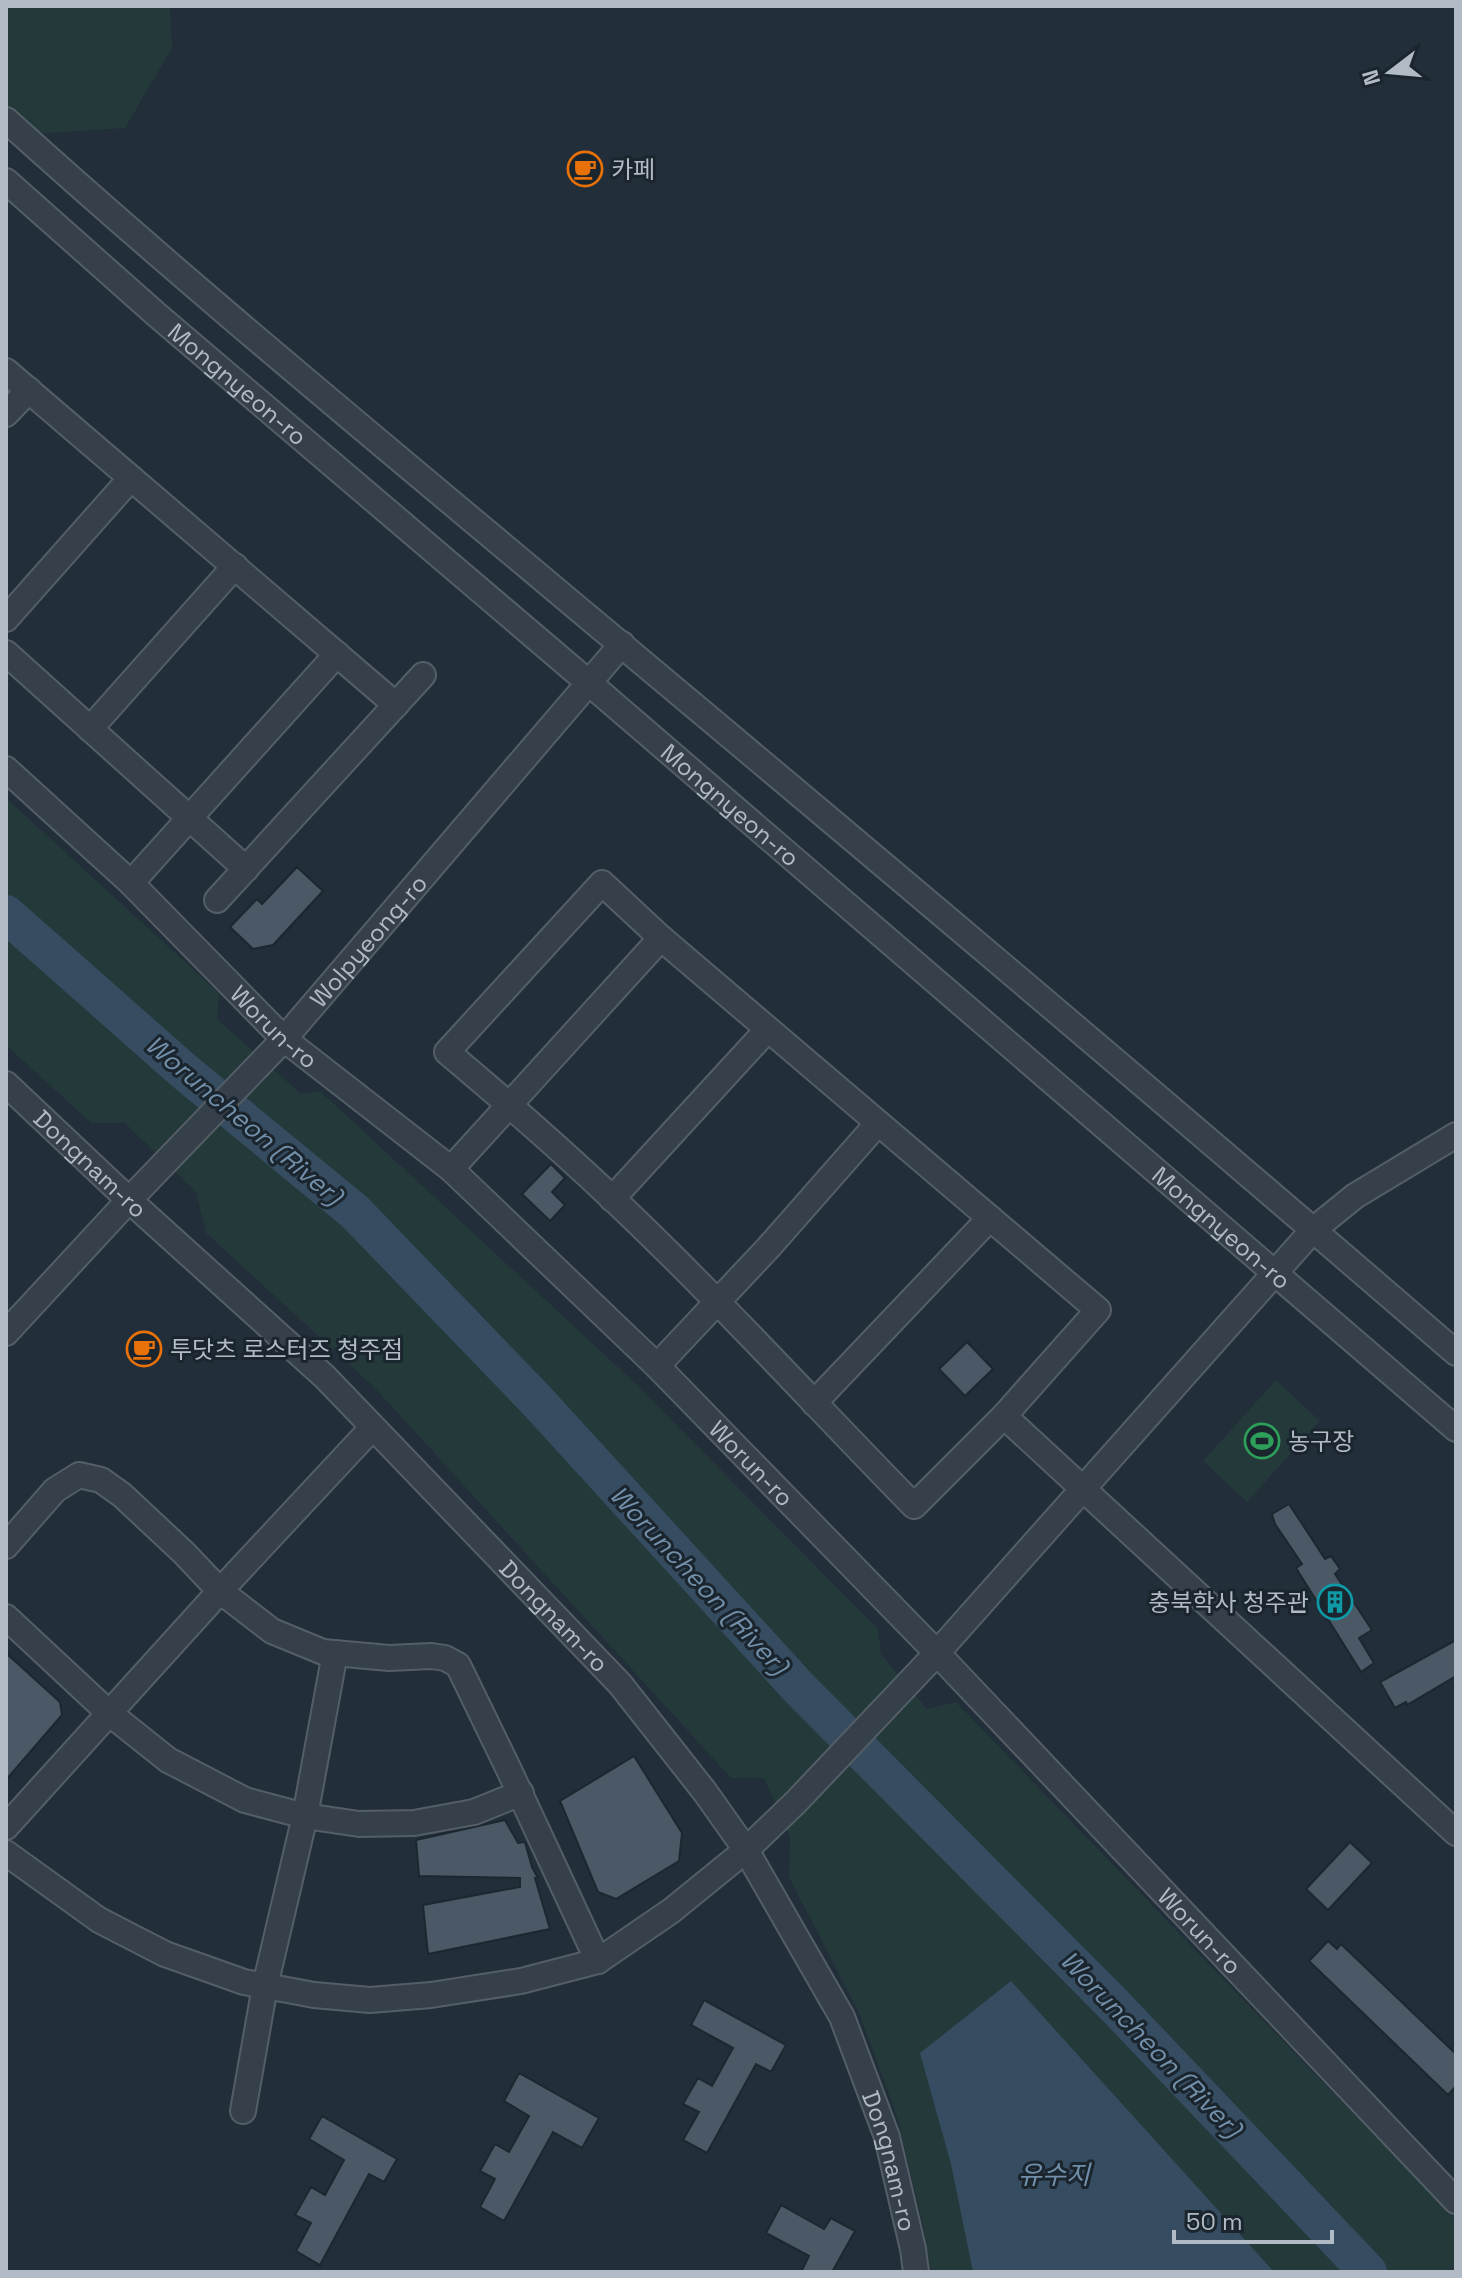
<svg xmlns="http://www.w3.org/2000/svg" width="1462" height="2278" viewBox="0 0 1462 2278" font-family="'Space Grotesk','Noto Sans KR',sans-serif">
<rect width="100%" height="100%" fill="#222e39"/>
<path fill="#243a3a" d="M6,6H170L172,48L125,128L33,134L6,108Z
M6,798L219,993L217,1019L301,1094L320,1091L633,1381L878,1629L881,1654L927,1709L956,1702L1456,2220V2272H931L924,2229L897,2116L859,2013L789,1877L790,1837L764,1778H731L374,1387L206,1233L196,1192L125,1123H91L6,1045Z
M1276,1380L1320,1421L1247,1502L1203,1461Z"/>
<path fill="#364c60" d="M1011,1981L1274,2272H973L951,2164L920,2053Z"/>
<g fill="none" stroke-linecap="round" stroke-linejoin="round">
<path stroke="#364c60" stroke-width="38" d="M6,914L185,1072L355,1212L538,1402L799,1688L1117,2008L1368,2272"/>
</g>
<path fill="#4a5965" stroke="#1d2730" stroke-width="2" d="M297,867L323,891L273,945L253,949L230,927L257,899L262,904Z
M551,1164L565,1178L552,1192L565,1205L550,1221L522,1194Z
M967,1342L993,1369L965,1396L939,1369Z
M1289,1504L1325,1559L1331,1556L1340,1569L1335,1574L1372,1630L1359,1638L1374,1663L1361,1672L1296,1568L1302,1564L1275,1524L1272,1514Z
M1456,1640V1676L1407,1705L1406,1702L1395,1708L1380,1682Z
M6,1653L60,1702L62,1715L6,1780Z
M634,1756L682,1833L679,1861L616,1899L598,1892L560,1801Z
M505,1820L518,1843L525,1842L532,1867L538,1878H535L550,1929L428,1954L423,1905L520,1887V1878L419,1876L416,1840Z
M1350,1842L1372,1863L1328,1910L1306,1889Z
M1328,1941L1337,1949L1341,1944L1456,2054V2086L1448,2095L1309,1961Z
M704,2000L786,2045L771,2072L756,2064L707,2153L683,2140L699,2112L683,2104L698,2078L712,2086L733,2048L691,2025Z
M519,2073L599,2118L582,2148L553,2132L504,2221L480,2207L495,2179L480,2171L495,2144L509,2152L529,2116L504,2101Z
M322,2116L397,2159L384,2182L369,2174L320,2265L296,2251L311,2223L295,2215L311,2187L325,2195L344,2160L309,2139Z
M781,2205L824,2229L831,2218L855,2231L832,2272H801L809,2256L766,2233Z"/>
<g fill="none" stroke-linecap="round" stroke-linejoin="round">
<g stroke="#545e67" stroke-width="28">
<g id="minor">
<path d="M6,120C195,291 393,453 588,617C879,860 1169,1105 1456,1353"/>
<path id="s1" d="M6,181L157,315L589,683L1456,1429"/>
<path d="M6,371L396,705"/>
<path d="M6,414L29,390"/>
<path d="M6,619L131,478"/>
<path d="M6,653L246,869"/>
<path d="M90,729L235,566"/>
<path id="s2" d="M6,769L131,883L284,1039L451,1169L657,1366L937,1653L1456,2201"/>
<path d="M131,883L337,654"/>
<path d="M217,900L423,675"/>
<path d="M661,938L602,883L447,1052C503,1099 558,1147 611,1197C716,1296 813,1403 914,1506L1004,1416"/>
<path id="s3" d="M6,1084L129,1200L325,1377L620,1684L705,1792L746,1850L842,2017L887,2137L913,2249L916,2272"/>
<path d="M451,1169L661,938L1098,1310L1004,1416L1456,1833"/>
<path d="M612,1199L768,1029"/>
<path id="s4" d="M6,1333L129,1200L284,1039L622,644"/>
<path d="M657,1366L768,1248L878,1123"/>
<path d="M814,1403L990,1218"/>
<path d="M6,1546L55,1490L79,1475L101,1480L122,1495L184,1553L220,1591L272,1631L323,1652L389,1658L431,1656L445,1658L458,1665L510,1772L598,1961"/>
<path d="M6,1617L109,1713L168,1760L245,1800L305,1816L359,1824L414,1823L474,1812L521,1793"/>
<path d="M6,1827L220,1591L372,1428"/>
<path d="M6,1853L99,1920L165,1954L244,1982L314,1995L370,2000L431,1995L521,1981L598,1961L671,1911L746,1850L796,1802L937,1653L1313,1230L1355,1196L1456,1135"/>
<path d="M243,2111L265,1986L305,1816L335,1653"/>
</g>
</g>
<use href="#minor" stroke="#36404a" stroke-width="24"/>
</g>
<defs>
<g id="cafe-ring" transform="scale(1.8)"><circle r="9.5" fill="#1b252e" stroke="#e8710a" stroke-width="1.5"/><path d="M-5.5-4.5H6V0H3Q3 3.5 0 3.5H-2.5Q-5.5 3.5-5.5 0ZM3-3.2v2h1.7v-2ZM-6 4.5H4V6H-6Z" fill="#e8710a"/></g>
<g id="stadium-ring" transform="scale(1.8)"><circle r="9.5" fill="#1b252e" stroke="#2e9e5b" stroke-width="1.5"/><path d="M0-5a6.5 5 0 1 0 0 10a6.5 5 0 1 0 0-10ZM-3.5-1.8h7v3.6h-7Z" fill="#2e9e5b"/></g>
<g id="building-ring" transform="scale(1.8)"><circle r="9.5" fill="#1b252e" stroke="#0f9aa8" stroke-width="1.5"/><path d="M-4-6H4V6H1V3H-1V6H-4ZM-2.5-4.3h1.7v1.8h-1.7ZM.8-4.3h1.7v1.8H.8ZM-2.5-1h1.7V.8h-1.7ZM.8-1h1.7V.8H.8Z" fill="#0f9aa8"/></g>
</defs>
<g fill-rule="evenodd">
<use href="#cafe-ring" x="585" y="169"/>
<use href="#cafe-ring" x="144" y="1349"/>
<use href="#stadium-ring" x="1262" y="1441"/>
<use href="#building-ring" x="1335" y="1602"/>
</g>
<g text-anchor="middle" dominant-baseline="central" stroke-width="6" stroke-linejoin="round" paint-order="stroke">
<g font-size="24" fill="#b1bbc6" stroke="#1b252e" text-anchor="start">
<text x="611" y="169">카페</text>
<text x="170" y="1349">투닷츠 로스터즈 청주점</text>
<text x="1288" y="1441">농구장</text>
<text x="1309" y="1602" text-anchor="end">충북학사 청주관</text>
</g>
<g font-size="24" fill="#b1bbc6" stroke="#1b252e">
<text stroke="none"><textPath href="#s1" startOffset="308">Mongnyeon-ro</textPath></text>
<text stroke="none"><textPath href="#s1" startOffset="956">Mongnyeon-ro</textPath></text>
<text stroke="none"><textPath href="#s4" startOffset="534">Wolpyeong-ro</textPath></text>
<text stroke="none"><textPath href="#s2" startOffset="372">Worun-ro</textPath></text>
<text stroke="none"><textPath href="#s3" startOffset="116">Dongnam-ro</textPath></text>
<text stroke="none"><textPath href="#s1" startOffset="1604">Mongnyeon-ro</textPath></text>
<text stroke="none"><textPath href="#s2" startOffset="1020">Worun-ro</textPath></text>
<text stroke="none"><textPath href="#s3" startOffset="764">Dongnam-ro</textPath></text>
<text stroke="none"><textPath href="#s2" startOffset="1668">Worun-ro</textPath></text>
<text stroke="none"><textPath href="#s3" startOffset="1412">Dongnam-ro</textPath></text>
</g>
<g font-size="26" font-style="italic" fill="#728fa9" stroke="#1b252e">
<text transform="translate(244 1120) rotate(40)">Woruncheon (River)</text>
<text transform="translate(699 1580) rotate(47)">Woruncheon (River)</text>
<text transform="translate(1151 2044) rotate(46)">Woruncheon (River)</text>
<text x="1054" y="2175">유수지</text>
</g>
</g>
<rect width="1462" height="2278" fill="none" stroke="#b1bbc6" stroke-width="16"/>
<g transform="translate(1390 72) rotate(254)" stroke="#1b252e" stroke-width="6" paint-order="stroke">
<path d="M0-6L14 30L0 20L-14 30Z" fill="#b1bbc6"/>
<text y="-12" font-size="22" font-weight="bold" text-anchor="middle" fill="#b1bbc6">N</text>
</g>
<path d="M1174 2230v12h158v-12" fill="none" stroke="#b1bbc6" stroke-width="4"/>
<text x="1186" y="2230" font-size="24" fill="#b1bbc6" stroke="#1b252e" stroke-width="6" paint-order="stroke">50 m</text>
</svg>
